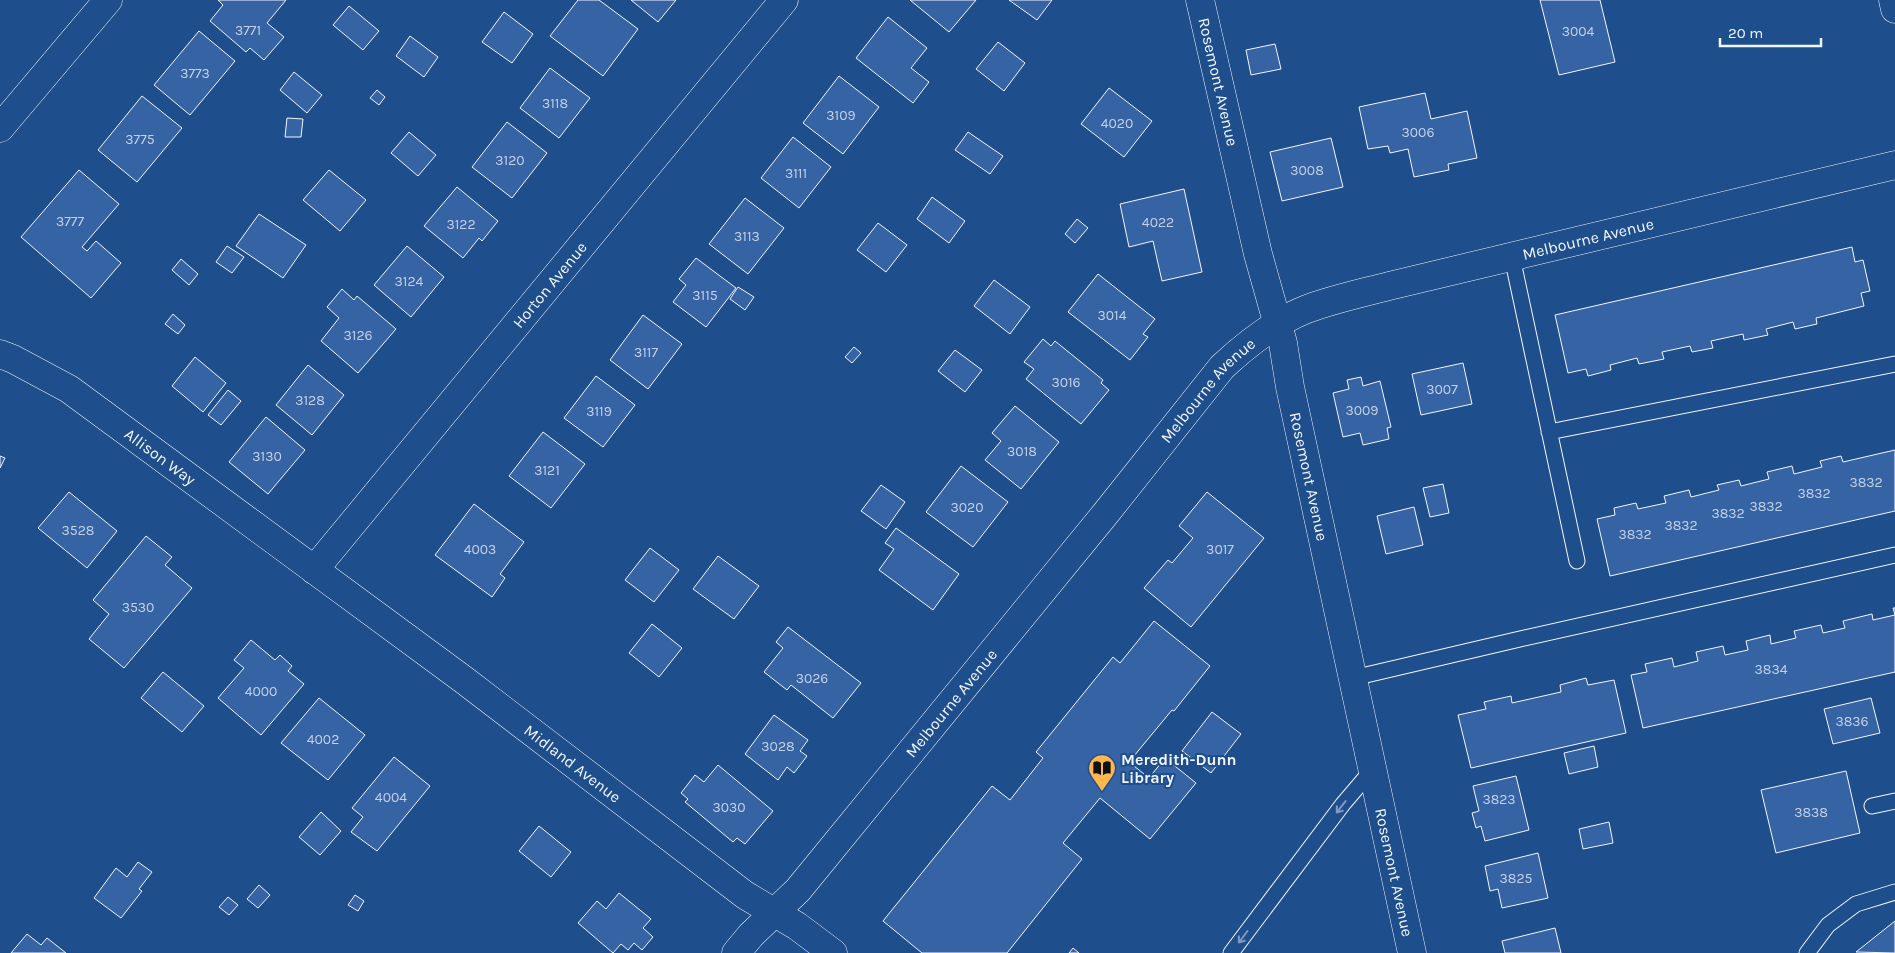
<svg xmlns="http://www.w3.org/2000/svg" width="1895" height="953" viewBox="0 0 1895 953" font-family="Karla,sans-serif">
<rect width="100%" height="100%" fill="#1f4e8c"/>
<path fill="#3563a3" stroke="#f2f6ff" d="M218,0H286L267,23L284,37L264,60L250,48L246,52L210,21L223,5Z
M578,0H599L638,29L603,76L550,36Z
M631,0H676L658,22Z
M910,0H976L949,32Z
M1009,0H1052L1037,20Z
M1540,0H1600L1615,62L1559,75Z
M349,6L379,31L363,50L333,25Z
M504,12L533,34L512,63L482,42Z
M888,17L927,48L911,68L929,82L913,103L856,58Z
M199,31L235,61L190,115L154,85Z
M410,36L438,57L424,77L396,56Z
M998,42L1025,63L1004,91L976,69Z
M1275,44L1281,69L1251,75L1246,50Z
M550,68L590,98L559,138L520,108Z
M294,72L322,95L307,113L280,90Z
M839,76L879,107L843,154L803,123Z
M1109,88L1152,121L1124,157L1081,124Z
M377,90L385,97L379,105L370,98Z
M1425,93L1431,119L1467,111L1477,158L1448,164L1449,170L1414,177L1408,149L1390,153L1388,146L1368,149L1359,107Z
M142,96L182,128L137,182L98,150Z
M287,118L303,119L301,137H285Z
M507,122L547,153L512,198L472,167Z
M409,132L436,155L418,176L391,153Z
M968,132L1003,156L990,174L955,150Z
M793,137L831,167L799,208L761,178Z
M1331,138L1343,187L1282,201L1270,152Z
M79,170L119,204L82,247L87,251L96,241L121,263L91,298L21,237Z
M329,170L366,200L340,231L303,200Z
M457,187L498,221L482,241L479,238L463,258L424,226Z
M1184,189L1202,272L1162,281L1153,241L1129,247L1120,204Z
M932,197L965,221L949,243L917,219Z
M745,198L784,228L748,274L709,244Z
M259,214L306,245L283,278L236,246Z
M1077,219L1088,228L1075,243L1065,234Z
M878,223L907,245L886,272L857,250Z
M227,246L244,257L232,273L216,262Z
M407,246L444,277L411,317L374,285Z
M1852,247L1855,262L1863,260L1870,291L1861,293L1864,306L1816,318L1817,324L1795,329L1793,322L1766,329L1768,335L1744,340L1743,334L1711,341L1713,348L1692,352L1690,346L1662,352L1664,359L1639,364L1637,358L1610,365L1611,370L1588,376L1586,369L1568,373L1555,315Z
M696,258L736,288L706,327L673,302L686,285L679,279Z
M181,259L198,274L189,285L172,270Z
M1098,274L1155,319L1143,334L1148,337L1130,360L1068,312Z
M994,280L1030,307L1010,334L974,306Z
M738,287L754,297L745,310L730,299Z
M342,289L354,300L357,296L396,329L358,373L321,341L339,318L327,307Z
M173,314L185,325L178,334L165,324Z
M643,315L682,344L648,389L610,360Z
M1043,339L1051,346L1055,341L1103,380L1101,383L1109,390L1081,424L1026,379L1034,369L1024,362Z
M854,347L861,353L852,363L845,357Z
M955,350L982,370L965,392L938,371Z
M195,357L226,383L203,412L172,386Z
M1463,363L1472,404L1421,415L1412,374Z
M308,365L344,395L312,435L276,405Z
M596,376L635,405L603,447L564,418Z
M1361,377L1363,386L1380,381L1391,427L1387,428L1389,439L1363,445L1360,433L1343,437L1333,393L1349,389L1347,380Z
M228,390L241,401L221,425L208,415Z
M1015,406L1059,442L1021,489L985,460L1001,441L992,433Z
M266,417L305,450L268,494L229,462Z
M543,432L585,464L551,508L509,476Z
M1895,450V511L1610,576L1597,519L1615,515L1614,508L1636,503L1638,509L1666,503L1664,496L1689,490L1691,497L1719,490L1717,485L1739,480L1741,486L1769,479L1767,472L1792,466L1794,474L1822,467L1820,461L1841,456L1843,462Z
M0,456L5,458L0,468Z
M961,466L1008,502L973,547L926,512Z
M1443,484L1449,513L1430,517L1423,488Z
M881,485L905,502L886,529L861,511Z
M69,492L117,531L87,568L38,528Z
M1207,492L1264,538L1191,627L1144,588L1168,560L1172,563L1193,538L1179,526Z
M474,504L524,542L500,574L505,578L492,597L435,555Z
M1414,507L1423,545L1386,554L1377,516Z
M896,528L959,574L933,610L879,570L894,549L885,543Z
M146,536L172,557L165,565L192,588L124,668L89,639L109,614L93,600Z
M650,548L679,570L654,602L625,580Z
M718,556L759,586L734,619L693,589Z
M1893,608H1895V672L1643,728L1631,675L1647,672L1645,664L1672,658L1674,667L1698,661L1696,652L1723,646L1725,655L1748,650L1746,641L1770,635L1771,644L1796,638L1794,631L1821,625L1823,633L1845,628L1843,621L1872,614L1873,620L1895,615Z
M1154,621L1210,666L1174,711L1172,710L1129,762L1149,778L1165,758L1196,783L1150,839L1100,798L1063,843L1082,859L1007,953H922L883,921L992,786L1010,800L1043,758L1036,752L1113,657L1120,663Z
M652,624L682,648L659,677L629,653Z
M788,627L861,683L833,718L791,685L787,690L764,672L783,648L776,642Z
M251,640L275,660L280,655L292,666L288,671L304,684L261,735L218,698L244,668L234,660Z
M163,672L204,706L182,732L141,698Z
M1586,678L1588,685L1614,680L1626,733L1471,768L1458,715L1486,709L1484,702L1511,696L1512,703L1561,692L1560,685Z
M319,698L365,735L328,780L281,743Z
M1871,698L1880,733L1833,744L1824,709Z
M1212,712L1241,734L1211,773L1182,751Z
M774,715L808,740L800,751L807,756L794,773L787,767L778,780L745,754Z
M1594,746L1598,767L1569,774L1564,753Z
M394,757L430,786L377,851L351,832L363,817L352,808Z
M718,765L773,811L745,844L737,838L733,842L685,802L688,799L681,793L695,775L704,782Z
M1846,771L1860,833L1776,853L1761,790Z
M1516,776L1529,830L1485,841L1481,826L1476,828L1472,813L1479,811L1473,786Z
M321,812L341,831L320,855L299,837Z
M1609,822L1613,843L1583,849L1579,829Z
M539,826L571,852L551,877L519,851Z
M1538,853L1548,898L1502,908L1498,889L1490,891L1485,866Z
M138,862L152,872L139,889L142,891L121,918L94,898L116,868L127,877Z
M259,885L270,895L258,908L247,899Z
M619,893L651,919L643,928L653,937L642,950L634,943L628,950L621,944L613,953L578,923L597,901L606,909Z
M355,895L364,901L358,911L348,905Z
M228,897L238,905L229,915L219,907Z
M1895,921V953L1856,952Z
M1555,928L1561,953H1505L1502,941Z
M27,934L41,945L47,938L66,953H11Z
M1073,948L1079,953H1069Z"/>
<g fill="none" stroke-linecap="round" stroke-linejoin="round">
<g stroke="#f2f6ff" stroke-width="17">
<path id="service" d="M1512,257L1577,561
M1549,432L1895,364
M1353,678L1520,639L1895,555
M1872,806L1895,801
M1231,953L1343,804L1372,770
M1807,953L1828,925L1856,904L1895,892"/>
</g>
<g stroke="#f2f6ff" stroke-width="29">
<g id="minor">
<path id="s1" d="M1200,0L1258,254L1283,343L1290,387L1412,953"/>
<path d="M0,128L108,0"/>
<path id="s2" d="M0,354L13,359L69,389L464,680L745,895L797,926L833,953"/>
<path id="s3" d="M314,570L784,0"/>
<path id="s4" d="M736,953L751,935L798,890L1106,513L1222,367C1247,344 1276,321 1307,309C1334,299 1362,293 1389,286L1895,165"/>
</g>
</g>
<g stroke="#f2f6ff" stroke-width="29">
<path id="primary" d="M1893,0L1895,9"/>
</g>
<use href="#service" stroke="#1f4e8c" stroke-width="15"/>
<use href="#minor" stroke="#1f4e8c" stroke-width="28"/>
<use href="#primary" stroke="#1f4e8c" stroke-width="28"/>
</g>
<defs><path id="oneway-shaft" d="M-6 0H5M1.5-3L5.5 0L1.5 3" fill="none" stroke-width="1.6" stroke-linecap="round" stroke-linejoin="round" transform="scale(1.25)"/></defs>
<g stroke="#7e9ac0">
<use href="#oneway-shaft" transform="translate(1341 807) rotate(128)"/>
<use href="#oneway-shaft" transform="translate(1243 937) rotate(127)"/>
</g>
<defs>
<g id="library-pin" transform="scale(1.4375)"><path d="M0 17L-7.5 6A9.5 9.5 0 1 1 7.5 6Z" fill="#ffb74d" stroke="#1f4e8c"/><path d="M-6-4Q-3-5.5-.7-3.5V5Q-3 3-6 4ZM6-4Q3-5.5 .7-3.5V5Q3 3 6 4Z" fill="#111"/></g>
</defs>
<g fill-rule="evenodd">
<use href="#library-pin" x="1102" y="768"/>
</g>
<g text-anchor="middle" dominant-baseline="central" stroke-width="4" stroke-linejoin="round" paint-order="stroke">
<g font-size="14" fill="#c3d1e8">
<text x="248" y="30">3771</text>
<text x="1578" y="31">3004</text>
<text x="195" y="73">3773</text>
<text x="555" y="103">3118</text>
<text x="841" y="115">3109</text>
<text x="1117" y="123">4020</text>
<text x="1418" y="132">3006</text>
<text x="140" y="139">3775</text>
<text x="510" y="160">3120</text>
<text x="1307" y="170">3008</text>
<text x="796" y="173">3111</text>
<text x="70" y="221">3777</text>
<text x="1158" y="222">4022</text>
<text x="461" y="224">3122</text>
<text x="747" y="236">3113</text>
<text x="409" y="281">3124</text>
<text x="705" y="295">3115</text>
<text x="1112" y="315">3014</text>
<text x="358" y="335">3126</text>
<text x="646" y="352">3117</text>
<text x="1066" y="382">3016</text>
<text x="1442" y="389">3007</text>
<text x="310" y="400">3128</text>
<text x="1362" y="410">3009</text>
<text x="599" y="411">3119</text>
<text x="1022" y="451">3018</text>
<text x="267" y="456">3130</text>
<text x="547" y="470">3121</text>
<text x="1866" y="482">3832</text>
<text x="1814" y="493">3832</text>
<text x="1766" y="506">3832</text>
<text x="967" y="507">3020</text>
<text x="1728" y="513">3832</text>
<text x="1681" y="525">3832</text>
<text x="78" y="530">3528</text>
<text x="1635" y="534">3832</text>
<text x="480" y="549">4003</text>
<text x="1220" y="549">3017</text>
<text x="138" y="607">3530</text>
<text x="1771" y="669">3834</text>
<text x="812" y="678">3026</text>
<text x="261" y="691">4000</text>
<text x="1852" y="721">3836</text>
<text x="323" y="739">4002</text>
<text x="778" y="746">3028</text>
<text x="391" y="797">4004</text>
<text x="1499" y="799">3823</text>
<text x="729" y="807">3030</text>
<text x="1811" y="812">3838</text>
<text x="1516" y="878">3825</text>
</g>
<g font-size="16" fill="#f2f6ff" stroke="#1f4e8c">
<text stroke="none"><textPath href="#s1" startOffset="84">Rosemont Avenue</textPath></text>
<text stroke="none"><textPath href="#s4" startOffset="1155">Melbourne Avenue</textPath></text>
<text stroke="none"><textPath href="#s3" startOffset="370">Horton Avenue</textPath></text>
<text stroke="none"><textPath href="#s4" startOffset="735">Melbourne Avenue</textPath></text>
<text stroke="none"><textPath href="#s2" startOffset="191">Allison Way</textPath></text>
<text stroke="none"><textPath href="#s1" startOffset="489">Rosemont Avenue</textPath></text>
<text stroke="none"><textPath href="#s4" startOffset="330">Melbourne Avenue</textPath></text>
<text stroke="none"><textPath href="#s2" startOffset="705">Midland Avenue</textPath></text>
<text stroke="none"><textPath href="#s1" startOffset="894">Rosemont Avenue</textPath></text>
</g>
<g font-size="16" font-weight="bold" fill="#f2f6ff" stroke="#1f4e8c" text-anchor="start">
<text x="1121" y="759">Meredith-Dunn<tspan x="1121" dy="18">Library</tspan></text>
</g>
</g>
<path d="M1720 38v8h101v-8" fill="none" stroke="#f2f6ff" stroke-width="2.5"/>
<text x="1728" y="38" font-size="15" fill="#f2f6ff" stroke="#1f4e8c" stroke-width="4" paint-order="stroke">20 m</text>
</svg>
